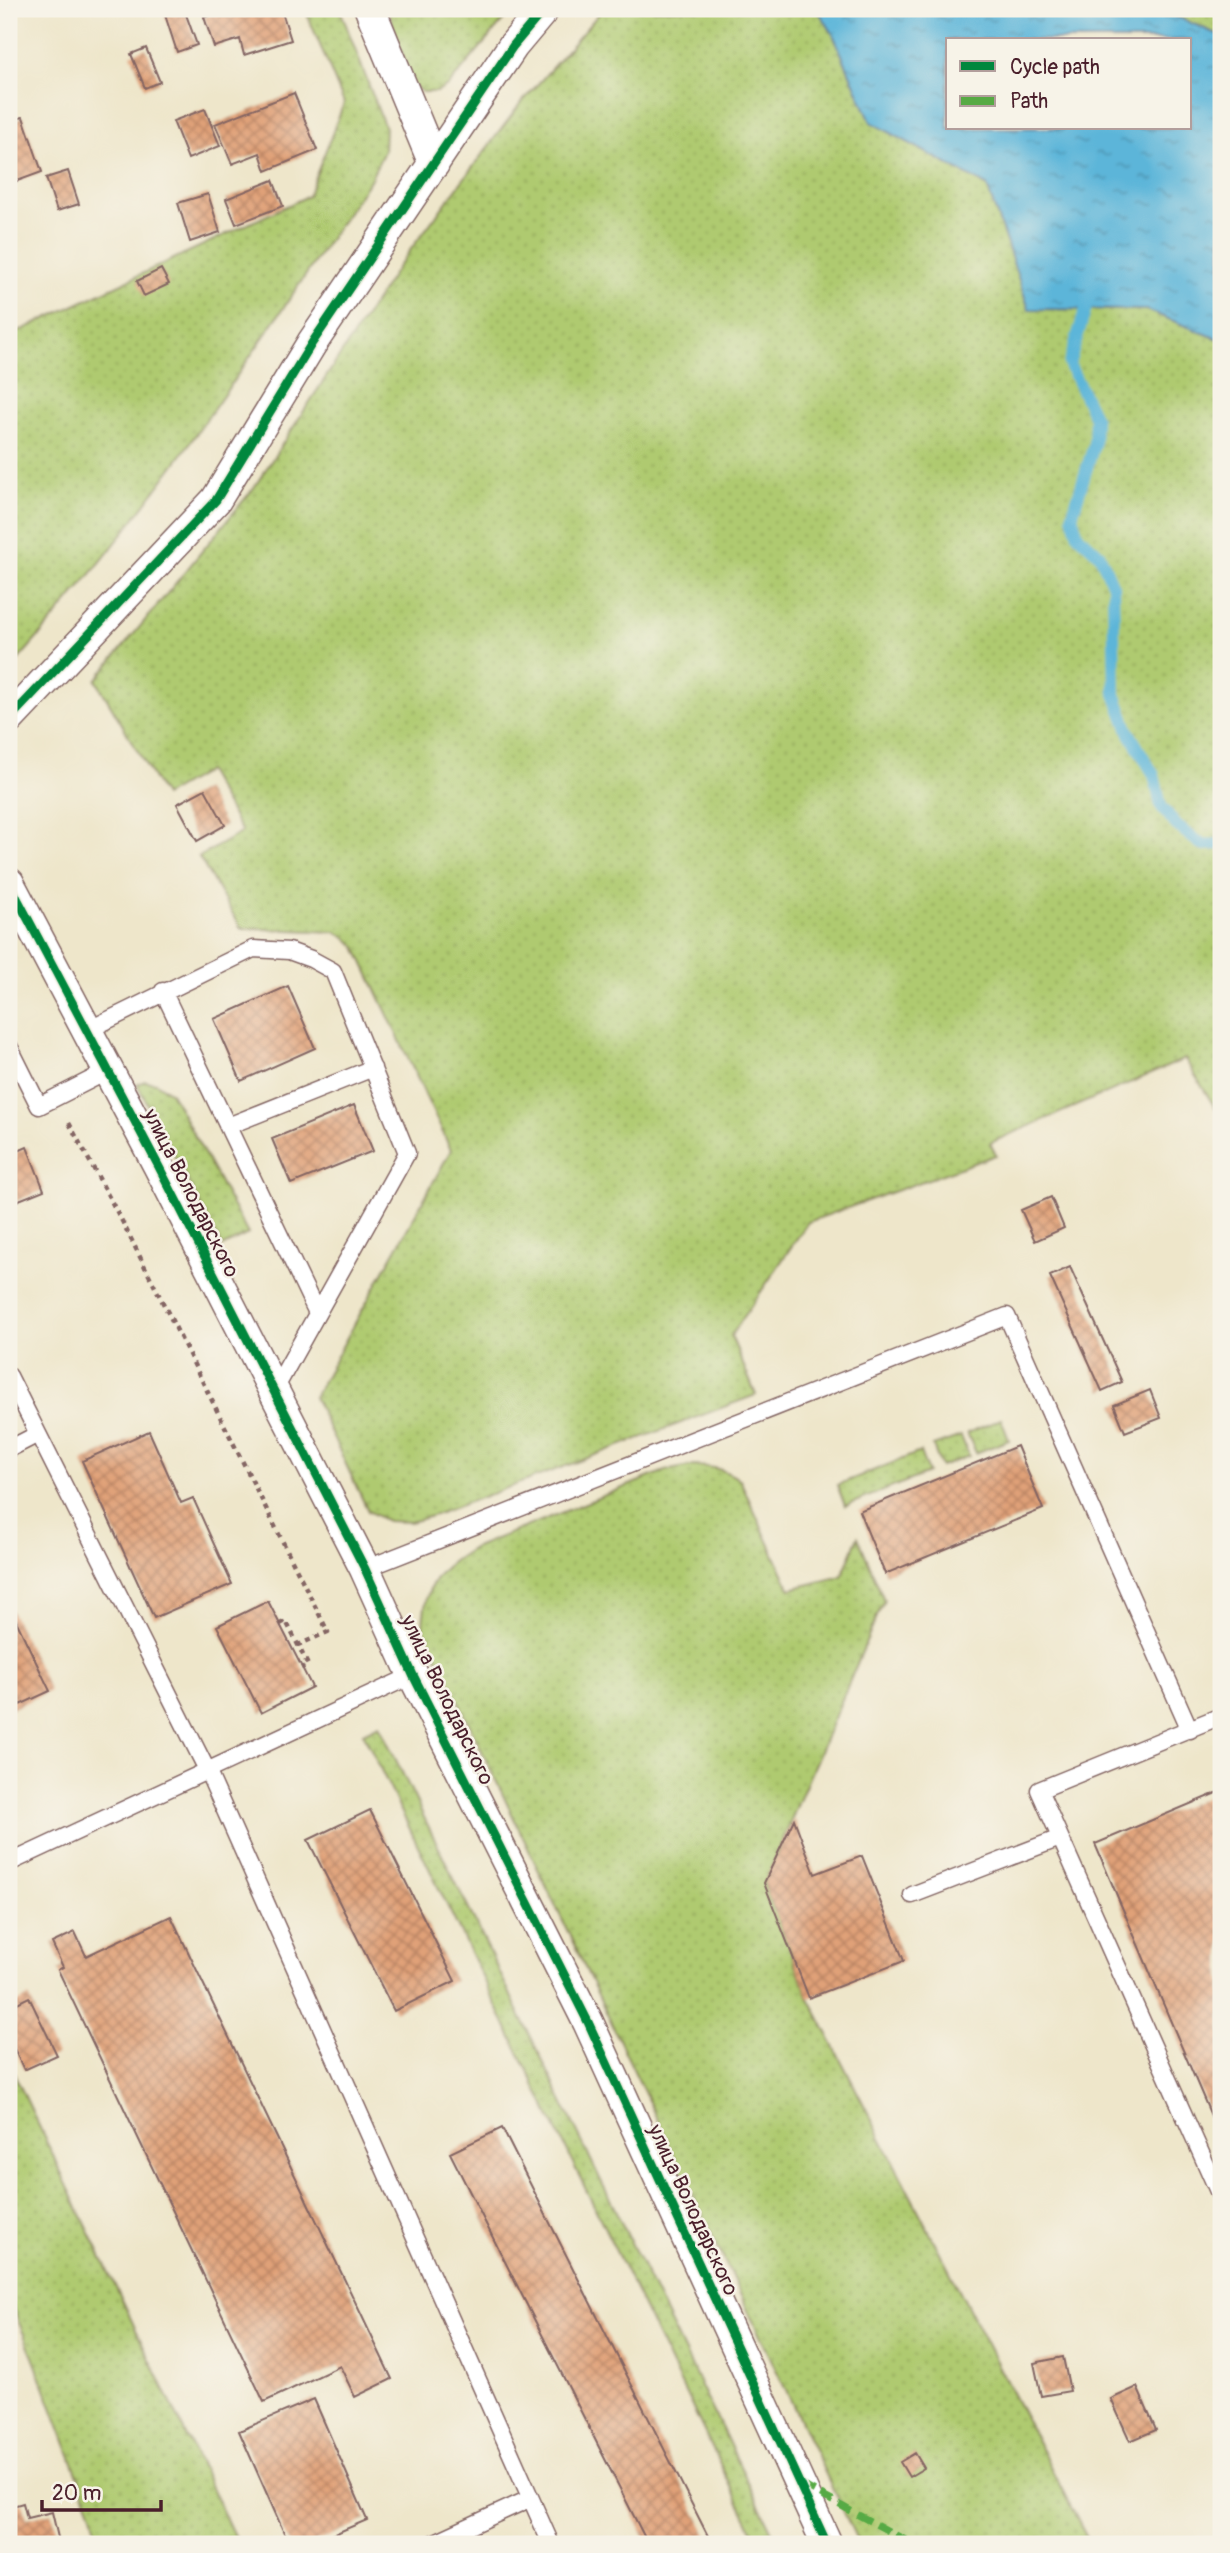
<svg xmlns="http://www.w3.org/2000/svg" width="1230" height="2553" viewBox="0 0 1230 2553" font-family="Pangolin,sans-serif">
<defs>
<pattern id="grass-dots" width="8" height="8" patternUnits="userSpaceOnUse" patternTransform="scale(1.75)"><rect width="8" height="8" fill="#afca6f"/><path d="M2 2h.1M6 6h.1" fill="none" stroke="#98ad60" stroke-width="1.8" stroke-linecap="round"/></pattern>
<pattern id="water-ripples" width="26" height="14" patternUnits="userSpaceOnUse" patternTransform="scale(1.75)"><rect width="26" height="14" fill="#5cb5d9"/><path d="M2 4q2-2 4 0t4 0M15 11q2-2 4 0t4 0" fill="none" stroke="#4e93b0"/></pattern>
<pattern id="building-cross-hatch" width="8" height="8" patternUnits="userSpaceOnUse" patternTransform="scale(1.75)"><rect width="8" height="8" fill="#e0a178"/><path d="M0 0l8 8M0 8l8-8" fill="none" stroke="#b88363"/></pattern>
</defs>
<rect width="100%" height="100%" fill="#f7f3e8"/>
<filter id="ink" filterUnits="userSpaceOnUse"><feTurbulence type="fractalNoise" baseFrequency=".0143" numOctaves="2"/><feDisplacementMap in="SourceGraphic" scale="14" xChannelSelector="R" yChannelSelector="G"/><feConvolveMatrix kernelMatrix="1 2 1 2 8 2 1 2 1" color-interpolation-filters="sRGB"/></filter>
<filter id="wash" filterUnits="userSpaceOnUse"><feTurbulence type="fractalNoise" baseFrequency=".00686" numOctaves="4" result="noise"/><feDisplacementMap in="SourceGraphic" scale="28" xChannelSelector="R" yChannelSelector="G"/><feGaussianBlur stdDeviation="1.57" result="paint"/><feColorMatrix in="noise" values="0 0 0 0 0 0 0 0 0 0 0 0 0 0 0 0 0 1.4 0 .05"/><feComposite in="paint" operator="in"/></filter>
<g filter="url(#wash)">
<rect width="100%" height="100%" fill="#eee6ca"/>
<path fill="url(#grass-dots)" stroke="#7c744d" stroke-width="2" d="M305,9H340L385,128L384,151L370,180C256,347 146,520 9,670V336L308,196L344,103Z
M388,9H513L449,85L437,92H422L411,84Z
M603,9H817L832,32L871,122L987,186L1029,309L1146,310L1221,340V1117L1185,1059L990,1143L996,1155L808,1222L731,1336L756,1395L432,1516L410,1522L387,1521L368,1511L314,1397L451,1150L356,947L347,938L335,932L241,928L199,857L242,832L207,771L164,796L96,680L253,489L399,265L518,107Z
M1159,9H1221V36Z
M145,1081L156,1083L171,1093L248,1234L222,1247L137,1084Z
M1001,1419L1009,1440L976,1453L967,1433Z
M961,1436L969,1456L941,1467L933,1446Z
M920,1452L928,1473L845,1506L837,1485Z
M690,1466C710,1466 723,1468 740,1480L790,1589L842,1576L858,1537L884,1600L764,1884L809,1998L1090,2544H859L423,1627C425,1583 436,1571 473,1548L665,1471Z
M379,1725L778,2544H759L363,1733Z
M9,2063L238,2544H99L92,2513L30,2349L9,2299Z"/>
<path fill="url(#water-ripples)" stroke="#536a82" stroke-width="2" fill-rule="evenodd" d="M817,9H1159L1221,36V340L1146,310L1029,309L987,186L871,122L832,32ZM948,40H1190V128H948Z"/>
<g fill="none" stroke-linecap="round" stroke-linejoin="round">
<path stroke="#5cb5d9" stroke-width="12" d="M1090,295L1069,364L1095,418L1094,445L1072,516L1078,535L1100,555L1113,586L1115,694L1130,734L1154,775L1161,806L1176,825L1202,845L1221,844"/>
</g>
<g id="blocks">
<path fill="url(#building-cross-hatch)" d="M184,9L197,45L177,52L165,15Z
M230,9H281L291,40L244,55L240,39L214,47L204,17Z
M146,48L160,82L145,88L131,54Z
M294,93L317,150L266,171L260,153L232,164L215,124Z
M205,109L220,146L188,159L173,121Z
M23,117L42,172L9,184V121Z
M68,171L79,204L57,211L46,178Z
M273,180L283,206L236,224L226,199Z
M208,194L220,232L190,242L178,203Z
M161,269L169,284L144,296L137,281Z
M205,789L225,825L197,841L177,804Z
M288,986L315,1048L241,1081L214,1019Z
M354,1105L373,1151L291,1184L272,1139Z
M27,1147L44,1190L9,1204V1155Z
M1051,1197L1064,1228L1035,1241L1021,1210Z
M1070,1267L1122,1382L1102,1391L1050,1276Z
M1150,1390L1161,1418L1125,1432L1114,1405Z
M149,1431L181,1503L193,1498L232,1584L154,1618L82,1461Z
M1017,1446L1043,1509L885,1574L859,1511Z
M268,1601L312,1687L261,1713L217,1626Z
M9,1606L50,1691L9,1710Z
M1221,1791V2139L1095,1844Z
M370,1810L455,1981L394,2011L308,1840Z
M794,1819L815,1874L862,1856L904,1961L809,1998L764,1883Z
M171,1916L392,2379L355,2397L340,2366L264,2402L58,1970L63,1967L52,1943L75,1932L86,1956Z
M29,1997L57,2055L24,2070L9,2038V2007Z
M502,2128L709,2538L696,2544H648L450,2153Z
M1063,2357L1070,2391L1041,2396L1034,2363Z
M1137,2387L1156,2430L1130,2441L1111,2399Z
M314,2399L367,2520L311,2544H289L239,2431Z
M915,2453L924,2468L909,2477L900,2462Z
M23,2503L27,2518L52,2512L59,2542L49,2544H9V2507Z"/>
</g>
</g>
<g filter="url(#ink)">
<use href="#blocks" fill-opacity="0" stroke="#836563" stroke-width="2"/>
<g fill="none" stroke-linecap="round" stroke-linejoin="round">
<g stroke="#836563" stroke-width="19">
<path id="service" d="M163,991L317,1313
M86,1031L253,949L289,951L311,959L333,971L407,1153L274,1391
M9,1046L39,1106L108,1071
M228,1126L373,1068
M9,1376L207,1770L551,2544
M9,1449L38,1434
M365,1569L1007,1316L1190,1730
M1221,1716L1039,1790L1221,2198
M9,1863L413,1675
M912,1895L1060,1838
M431,2544L529,2499"/>
</g>
<g stroke="#836563" stroke-width="33">
<path id="minor" d="M370,9L434,164
M9,719L216,500L312,343L513,46L544,9
M9,883L158,1165L365,1569L413,1675L588,2022L827,2544"/>
</g>
<path stroke="#836563" stroke-width="4.5" stroke-dasharray="5 5" stroke-linecap="butt" d="M69,1123L123,1223L328,1632L298,1645
M280,1624L286,1621L308,1665L301,1668"/>
<use href="#service" stroke="#fff" stroke-width="16"/>
<use href="#minor" stroke="#fff" stroke-width="30"/>
<path stroke="#57aa44" stroke-width="7" stroke-dasharray="14 7" stroke-linecap="butt" d="M802,2485L913,2544"/>
<g stroke="#f7f3e8" stroke-width="13">
<path id="cycleway" d="M9,719L216,500L312,343L513,46L544,9
M9,883L158,1165L365,1569L413,1675L588,2022L827,2544"/>
</g>
<use href="#cycleway" stroke="#00873e" stroke-width="9"/>
</g>
</g>
<g text-anchor="middle" dominant-baseline="central" stroke-width="5" stroke-linejoin="round" paint-order="stroke">
<g font-size="21" fill="#4a1f2b" stroke="#f7f3e8">
<text transform="translate(191 1193) rotate(63)">улица Володарского</text>
<text transform="translate(447 1700) rotate(64)">улица Володарского</text>
<text transform="translate(693 2210) rotate(65)">улица Володарского</text>
</g>
</g>
<rect width="1230" height="2553" fill="none" stroke="#f7f3e8" stroke-width="35"/>
<rect x="946" y="38" width="245" height="91" fill="#f7f3e8" stroke="#b29e9c" stroke-width="2"/>
<rect x="960" y="61" width="35" height="10" fill="#00873e" stroke="#b29e9c" stroke-width="2"/>
<text x="1010" y="74" font-size="21" fill="#4a1f2b">Cycle path</text>
<rect x="960" y="96" width="35" height="10" fill="#57aa44" stroke="#b29e9c" stroke-width="2"/>
<text x="1010" y="108" font-size="21" fill="#4a1f2b">Path</text>
<path d="M42 2500v10h119v-10" fill="none" stroke="#4a1f2b" stroke-width="3.5"/>
<text x="52" y="2500" font-size="21" fill="#4a1f2b" stroke="#f7f3e8" stroke-width="5" paint-order="stroke">20 m</text>
</svg>
